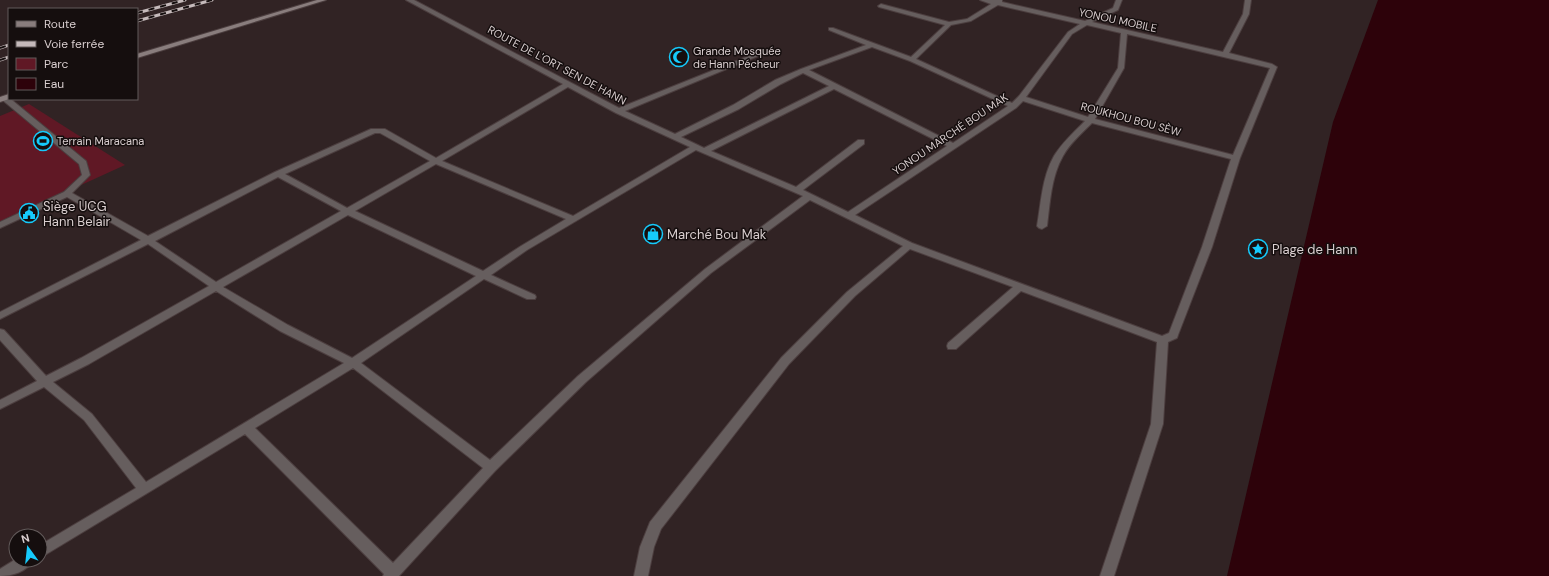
<svg xmlns="http://www.w3.org/2000/svg" width="1549" height="576" viewBox="0 0 1549 576" font-family="'DM Sans',sans-serif">
<rect width="100%" height="100%" fill="#312324"/>
<path fill="#601825" d="M29,104L125,165L0,222V116Z"/>
<path fill="#2d020a" d="M1378,0H1549V576H1227L1333,122Z"/>
<g fill="none" stroke-linecap="round" stroke-linejoin="round">
<g stroke="#4c3e3f" stroke-width="2">
<path id="minor" d="M406,0H414L619,108L754,54H758V56L625,111L675,134L733,105L775,80L801,69L866,45L829,30V28H833L911,57L945,25L879,7L878,6L881,4L949,22L967,19L991,4L980,0H1002V2L1085,21L1113,8L1116,0H1122L1118,10L1092,22L1223,52L1243,14L1245,0H1251L1249,14L1229,53L1272,64L1277,67L1240,158L1212,247L1178,335L1177,338L1168,342L1163,424L1114,576H1100L1151,424L1157,342L1021,291L956,349H948L947,346L948,343L1013,287L910,249L855,296L789,364L661,529L654,547L648,576H634L640,547L650,522L781,358L847,292L903,246L810,200L711,273L586,382L495,471L399,576H383L384,574L245,434L40,558V545L136,488L84,420L44,387L0,409V400L37,381L0,340V329L4,330L46,376L81,358L209,286L148,244L0,319V312L141,240L67,197L0,228V222L64,192L82,175L79,164L0,98L4,96H7L86,161L90,175L72,193L148,236L275,172L371,129H385L436,158L563,84ZM998,5L1080,24L1068,32L1019,96L1012,103L916,59L951,25L971,21ZM1087,25L1121,33L1118,68L1088,117L1026,97L1072,34ZM1127,34L1270,68L1233,155L1095,119L1124,68ZM872,47L910,61L1008,106L953,143L809,70ZM803,73L829,86L704,148L681,137L739,109L781,84ZM568,87L616,113L690,147L573,216L442,161ZM834,89L947,146L848,212L803,190L864,144V140H858L796,187L711,151ZM1023,101L1085,121C1074,132 1062,143 1054,156C1042,177 1041,203 1037,226L1039,228L1042,229L1047,226C1050,203 1051,177 1063,156C1070,143 1082,133 1092,123L1231,159L1202,247L1169,333L1162,336L912,243L855,215L1016,108ZM375,133H380L430,161L347,208L285,174ZM696,150L803,196L705,269L578,376L490,460L361,363L484,279L527,299H535L536,297L535,295L491,275L527,250ZM436,164L566,219L521,246L483,271L355,211ZM278,177L341,211L216,282L155,241ZM348,215L476,276L352,358L288,325L223,287ZM216,291L280,331L344,363L146,482L92,414L53,382L89,364ZM353,368L483,468L393,563L255,428Z
M16,559V560H33C27,572 12,576 0,576V569Z"/>
</g>
<g stroke="#4c3e3f" stroke-width="2">
<path id="secondary" d="M317,0H326L137,58V54Z
M9,94V99L0,102V97Z"/>
</g>
<use href="#minor" fill="#665e5e" fill-rule="evenodd"/>
<use href="#secondary" fill="#897d7d" fill-rule="evenodd"/>
<g stroke="#c5babb" stroke-width="3">
<path id="rail" d="M137,13L185,0
M137,21L212,0
M0,48L9,45
M0,60L9,57"/>
</g>
<use href="#rail" stroke="#150e0e" stroke-width="2" stroke-dasharray="6" stroke-linecap="butt"/>
</g>
<defs>
<g id="mosque-ring" transform="scale(1)"><circle r="9.5" fill="#150e0e" stroke="#16cafb" stroke-width="1.5"/><path d="M3.5-4.9A6 6 0 1 0 3.5 4.9A5 5 0 1 1 3.5-4.9Z" fill="#16cafb"/></g>
<g id="stadium-ring" transform="scale(1)"><circle r="9.5" fill="#150e0e" stroke="#16cafb" stroke-width="1.5"/><path d="M0-5a6.5 5 0 1 0 0 10a6.5 5 0 1 0 0-10ZM-3.5-1.8h7v3.6h-7Z" fill="#16cafb"/></g>
<g id="civic-ring" transform="scale(1)"><circle r="9.5" fill="#150e0e" stroke="#16cafb" stroke-width="1.5"/><path d="M-.6-6.5H3V-4.5H.6V-3L4-1V1h2V6H-6V1h2V-1L-.6-3ZM-1.2 2.5V6h2.4V2.5Z" fill="#16cafb"/></g>
<g id="shop-ring" transform="scale(1)"><circle r="9.5" fill="#150e0e" stroke="#16cafb" stroke-width="1.5"/><path d="M-5-2.5h2.3a2.7 3.5 0 0 1 5.4 0H5L5.5 6h-11ZM-1.5-2.5h3a1.5 2.3 0 0 0-3 0Z" fill="#16cafb"/></g>
<g id="sight-ring" transform="scale(1)"><circle r="9.5" fill="#150e0e" stroke="#16cafb" stroke-width="1.5"/><path d="M0-6L1.8-2.2L6-1.7L2.9 1.2L3.7 5.4L0 3.3L-3.7 5.4L-2.9 1.2L-6-1.7L-1.8-2.2Z" fill="#16cafb"/></g>
</defs>
<g fill-rule="evenodd">
<use href="#mosque-ring" x="679" y="57"/>
<use href="#stadium-ring" x="43" y="141"/>
<use href="#civic-ring" x="29" y="213"/>
<use href="#shop-ring" x="653" y="234"/>
<use href="#sight-ring" x="1258" y="249"/>
</g>
<g text-anchor="middle" dominant-baseline="central" stroke-width="3" stroke-linejoin="round" paint-order="stroke">
<g font-size="11" fill="#d9cecf" stroke="#150e0e">
<text transform="translate(1118 20) rotate(12)">YONOU MOBILE</text>
<text transform="translate(557 65) rotate(28)">ROUTE DE L'ORT SEN DE HANN</text>
<text transform="translate(1131 119) rotate(15)">ROUKHOU BOU SÈW</text>
<text transform="translate(950 134) rotate(-34)">YONOU MARCHÉ BOU MAK</text>
</g>
<g font-size="11" fill="#d9cecf" stroke="#150e0e" text-anchor="start">
<text x="693" y="51">Grande Mosquée<tspan x="693" dy="13">de Hann Pécheur</tspan></text>
<text x="57" y="141">Terrain Maracana</text>
</g>
<g font-size="13" fill="#d9cecf" stroke="#150e0e" text-anchor="start">
<text x="43" y="206">Siège UCG<tspan x="43" dy="15">Hann Belair</tspan></text>
<text x="667" y="234">Marché Bou Mak</text>
<text x="1272" y="249">Plage de Hann</text>
</g>
</g>
<rect x="8" y="8" width="130" height="92" fill="#150e0e" stroke="#635b5b"/>
<rect x="16" y="21" width="20" height="6" fill="#897d7d" stroke="#635b5b"/>
<text x="44" y="28" font-size="12" fill="#d9cecf">Route</text>
<rect x="16" y="41" width="20" height="6" fill="#c5babb" stroke="#635b5b"/>
<text x="44" y="48" font-size="12" fill="#d9cecf">Voie ferrée</text>
<rect x="16" y="58" width="20" height="12" fill="#601825" stroke="#635b5b"/>
<text x="44" y="68" font-size="12" fill="#d9cecf">Parc</text>
<rect x="16" y="78" width="20" height="12" fill="#2d020a" stroke="#635b5b"/>
<text x="44" y="88" font-size="12" fill="#d9cecf">Eau</text>
<g transform="translate(28 548) rotate(345)"><circle r="19" fill="#150e0e" stroke="#635b5b"/>
<path d="M0-3L7 15L0 10L-7 15Z" fill="#16cafb"/>
<text y="-6" font-size="11" font-weight="bold" text-anchor="middle" fill="#d9cecf">N</text>
</g>
</svg>
